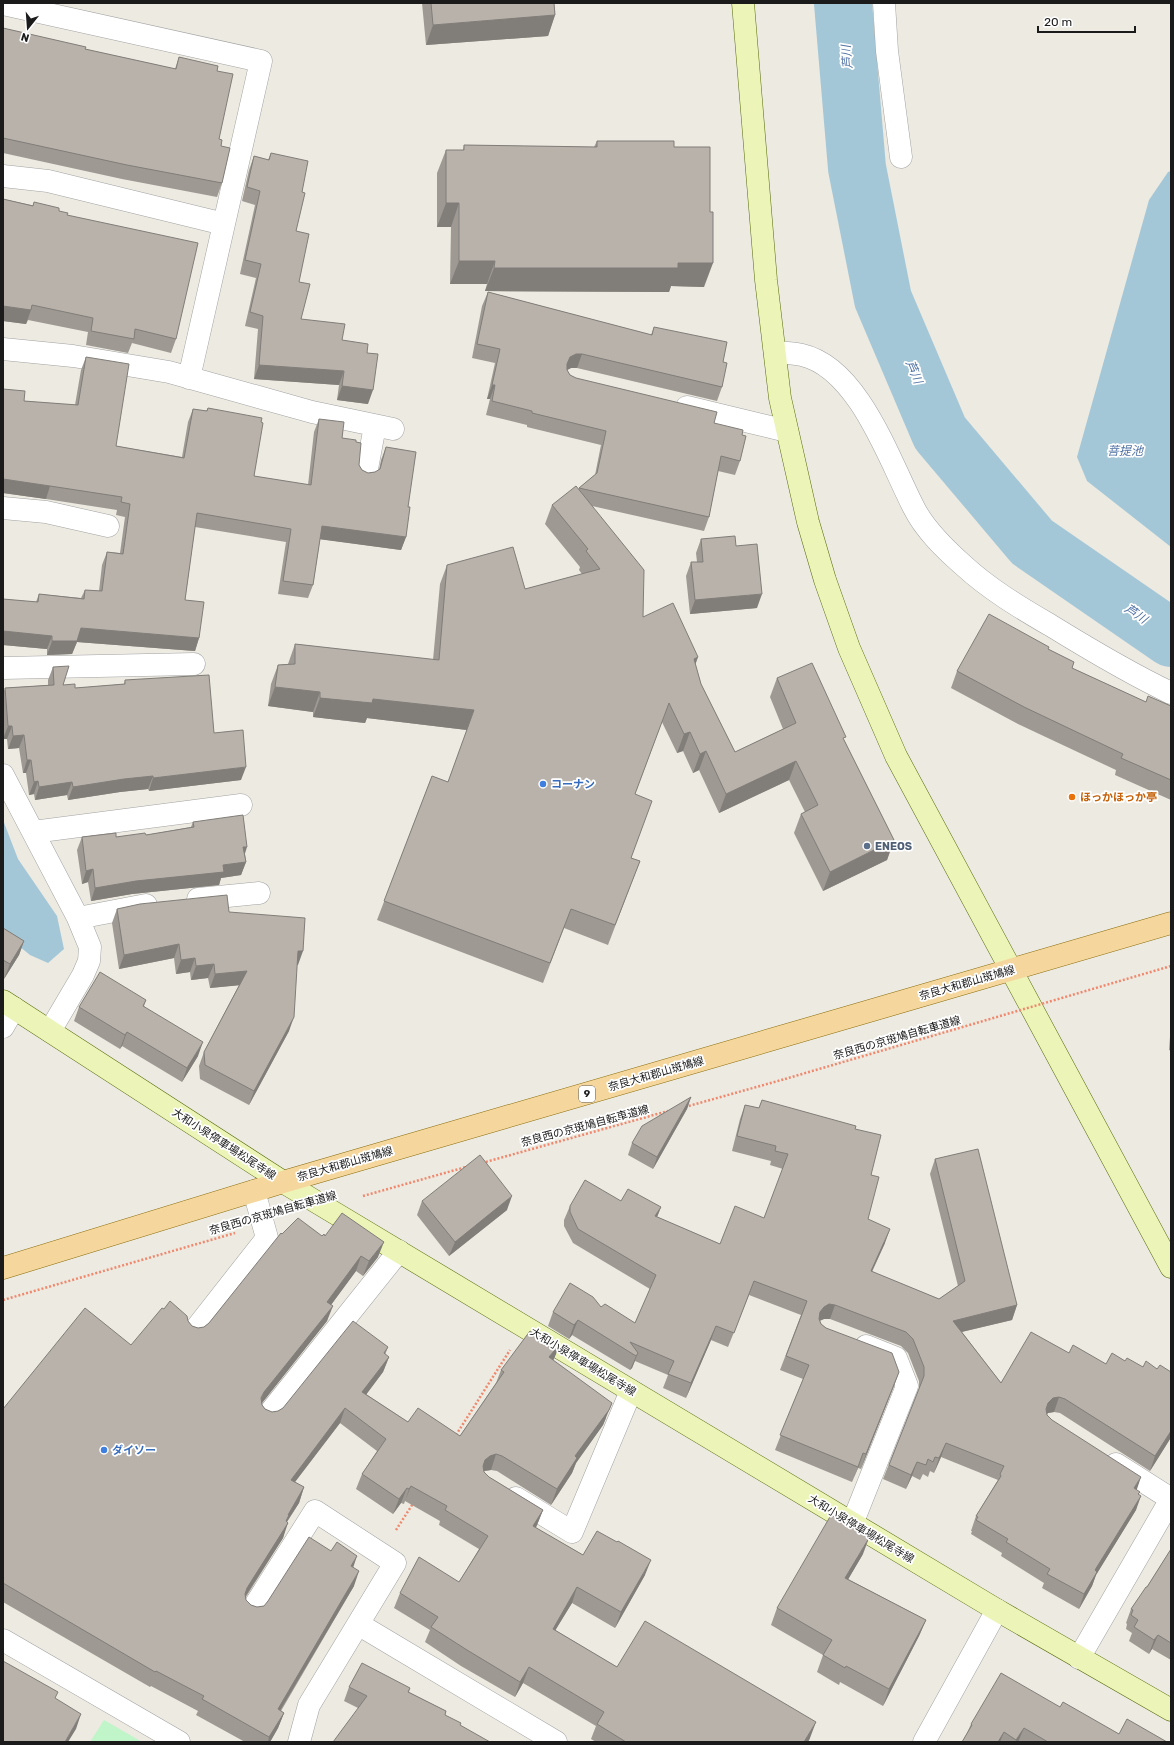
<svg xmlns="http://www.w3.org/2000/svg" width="1174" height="1745" viewBox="0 0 1174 1745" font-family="Rubik,'Noto Sans JP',sans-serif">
<rect width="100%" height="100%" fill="#eceae1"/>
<path fill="#bff5c9" d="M104,1720L142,1742H90Z"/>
<path fill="#a4c7d8" d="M1171,171V547L1087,481L1077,457L1149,200L1168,172Z
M3,820L18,859L57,916L64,949L48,963L30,955L3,933Z"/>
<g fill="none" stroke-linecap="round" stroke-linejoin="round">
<path stroke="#a4c7d8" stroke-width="58" d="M843,3L857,168L883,299L940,433L1032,542L1171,638"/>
<g stroke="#a2a2a2" stroke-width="23">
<path id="street" d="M884,3L887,51L901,157
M3,4L261,61L189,378
M3,176L48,181L224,224
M3,349L73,356L169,372L312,412L393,429
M775,352C783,353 793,353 802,355C859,368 890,462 914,508C925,530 945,549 963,565C989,589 1019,607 1050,625C1089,649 1129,673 1171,693
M687,407L787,431
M366,474L375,426
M3,508L46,512L108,526
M3,668L194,664
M3,775L78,918L90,947L89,961L83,975L50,1031
M33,832L241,805
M198,899L259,893
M78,918L146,905
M3,1027L14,1008
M194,1331L267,1238L254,1191
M268,1415L399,1251
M1116,1464L1171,1499
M516,1498L572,1532L631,1391
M852,1524L907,1386L896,1358L866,1346
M252,1610L315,1511L395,1563L309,1705L299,1742
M358,1624L556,1742
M3,1640L179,1742
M1079,1658L1171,1499
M924,1742L997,1610"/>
</g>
<g stroke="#57690b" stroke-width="23">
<path id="secondary" d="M743,3L766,280L780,398L808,522L825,580L849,648L896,756L1171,1267
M3,1001L283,1182L997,1610L1171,1710"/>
</g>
<g stroke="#8a6b09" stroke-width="23">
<path id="primary" d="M3,1268L283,1182L1171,923"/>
</g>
<path stroke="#f0886e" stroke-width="2.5" stroke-dasharray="2 2" stroke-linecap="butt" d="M685,1107L785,1079
M482,1163L668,1111
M363,1196L466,1167
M3,1300L235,1233
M456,1435L510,1350
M396,1530L414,1502"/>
<use href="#street" stroke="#fff" stroke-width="22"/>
<use href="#secondary" stroke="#ecf5b7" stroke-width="22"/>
<use href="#primary" stroke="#f5d79d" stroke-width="22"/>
<path stroke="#f0886e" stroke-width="2.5" stroke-dasharray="2 2" stroke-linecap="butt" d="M785,1079L1171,966"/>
</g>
<path fill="#9e9993" d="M422,3H554L555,15L548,36L426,45Z
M3,28L85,49L175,69L179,57L217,71L219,139L221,146L222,183L217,197L122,179L3,153Z
M597,141L674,147L704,287L671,286L669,292L485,291L487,284H450L451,227H437V173L446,150H463L464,145L594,147Z
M271,153L302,192L296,231L301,319L367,353L368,404L337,400L339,385L254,379L258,329L245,326L256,278L240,274L255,205L242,201L249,170L254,156L268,160Z
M3,199L59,211L67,215L176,339L171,353L132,343L128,353L86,345L88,332L28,320L26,324L3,321Z
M488,292L651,335L654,327L723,362L722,387L717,401L577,368H571L567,370L570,375L576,378L714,423L742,435L740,461L735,475L718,471L709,517L704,531L592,506L643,617L698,657L695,664L701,684L735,752L783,729L770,697L777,678L844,740L894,840L887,860L823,891L794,833L801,814L805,812L789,780L719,813L699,770L693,773L683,751L677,753L662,722L635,794L631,858L640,861L608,945L564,928L543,983L377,920L432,776L448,782L467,730L367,718L365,723L313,717V712L268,706L271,684L278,665L288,664L295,644L433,660L440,584L447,565L525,589L582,574L579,570L580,567L545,524L552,505L578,489L579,488L595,475L601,445L527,427V425L486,415L490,399H487L495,363L472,358L482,306Z
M86,357L116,446L182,457L188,422L193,409L206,411L208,408L261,422L254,476L308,485L314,432L319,419L342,438L356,442L359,465L362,470L368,473L375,472L379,470L381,460L386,447L408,507L406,537L401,550L320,539L313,585L308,598L278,594L286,542L195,527L185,600L199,638L195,651L77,642L72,654L47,655V649L3,645V599L36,602L39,594L81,598L85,590L99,591L102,565L107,552L120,553L125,517L116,515L117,510L46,499L3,493V389L24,401L75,405L81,370Z
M701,539L757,608L690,614L686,576L691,562H697L696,553Z
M1048,649L1074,662L1072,668L1146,702L1171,706V800L1115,775L1116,770L1018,724L951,688L957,671Z
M53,667L63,685L75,688L124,684L125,680L214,733L241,780L149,791L148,789L120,792L68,800L67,795L35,800L34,794L29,795L26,773H23L19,748L8,749L7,739H3V694L5,688L48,685V680Z
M193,822L245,854L246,862L241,875L221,878L219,885L132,894L91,901L88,882L82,884L77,850L82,837H116L146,835L191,827Z
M117,909L229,912L298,965H297L289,1031L249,1105L200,1079L199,1066L204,1052L239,985L210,988L208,978L191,980L190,972L176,974L174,958L119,969L112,923Z
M3,928L24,941L19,955L4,979L3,978Z
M146,1000L144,1006L198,1056L182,1082L122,1046L120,1049L74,1021L79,1007Z
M1171,1023V1051L1169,1050Z
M691,1097L687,1109L653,1169L628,1155L632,1143Z
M762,1100L855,1129L871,1175L868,1219L885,1243L872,1272L939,1299L958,1286L930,1174L935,1159L1017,1305L1012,1320L962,1332L1001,1383L1069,1353L1106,1364L1125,1361L1143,1367L1157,1369L1171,1372V1435L1170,1439L1150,1471L1060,1413L1054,1412L1048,1413L1047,1414V1415L1052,1420L1137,1490L1139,1494L1136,1510L1096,1575L1092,1586L1079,1609L1042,1588L1044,1583L1001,1556L1002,1553L971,1534L972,1531H971L976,1516L996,1483L998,1480L941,1457L934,1473L930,1471L928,1477L923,1474L920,1480L912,1476L906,1489L883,1479L919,1389V1381L908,1353L901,1346L830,1319H824L820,1321L821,1324L826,1328L899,1372L861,1469L858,1468L852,1482L775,1450L803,1379L780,1370L801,1315L749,1295L728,1347L711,1340L686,1398L663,1388L668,1375L635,1361L632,1368L630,1370L572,1335L569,1339L548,1326L553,1312L601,1307L635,1323L650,1289L573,1243L564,1226V1220L570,1206L621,1201L661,1207L657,1217L720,1244L764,1218L783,1169L770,1165L771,1161L732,1151L740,1119L745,1105L759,1108Z
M422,1201L507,1210L449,1256L417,1215Z
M282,1234L322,1236H325L378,1257L363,1276L356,1271L331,1305L327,1321L262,1403V1405L265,1409L272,1412L278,1411L388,1347L385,1355L389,1357L383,1372L366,1394L408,1422L460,1436L496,1383L501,1370L537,1336L560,1344L553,1360L606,1418L603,1425L576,1463L572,1473L551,1505L497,1471L491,1470L484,1471V1472L489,1477L543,1510L537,1525L536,1528L583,1555L645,1575L615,1628L572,1603L555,1630L617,1667L810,1738L808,1742H596L591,1739L596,1726L523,1683L515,1697L461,1666L425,1642L430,1630L394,1608L400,1593L459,1582L479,1549L439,1525L440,1521L405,1501L404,1504L401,1503L393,1514L356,1489L362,1474L377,1451L340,1423L295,1482L304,1487L299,1503L287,1522L283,1538L246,1597V1600L251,1605L257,1607L264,1606L353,1567L354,1586L281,1711L284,1713L278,1728L270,1742H245L196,1715L198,1711L151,1686L150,1687L3,1602V1409L131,1345L188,1321L192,1326L198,1328L204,1327L209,1323Z
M1171,1549V1660L1152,1649L1149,1654L1129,1641L1132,1633L1126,1629L1127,1624L1126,1623L1131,1609L1147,1587Z
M863,1554L848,1579L926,1620L919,1636L883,1706L840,1682L839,1685L817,1672L823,1655L771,1625L777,1608Z
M349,1687L410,1688L409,1692L446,1711L445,1715L358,1708L344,1701Z
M1060,1707L1119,1734L1167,1742H962L967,1733L971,1724Z"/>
<path fill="#817d78" d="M555,15L548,36L426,45L433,25Z
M446,203H459L451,227H437Z
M459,261H495L487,284H450Z
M678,263H713L704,287L671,286L669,292L485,291L494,268Z
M3,306L31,310L26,324L3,321Z
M576,354H582L577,368H571L565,371L567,364L570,357Z
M259,365L344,371L339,385L254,379Z
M492,385H495L490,399H487Z
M342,386L373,390L368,404L337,400Z
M3,479L50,486L46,499L3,493Z
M322,526L406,537L401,550L318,539Z
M762,594L757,608L690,614L695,600Z
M81,628L199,638L195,651L77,642L72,654L47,655L52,641Z
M3,631L52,636L47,649L3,645Z
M698,657L691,677L694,659Z
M275,687L320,692L313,712L268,706Z
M320,698L373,699L474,710L467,730L367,718L365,723L313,717Z
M8,726H12L7,739H3Z
M690,732L683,751L677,753L684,734Z
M24,735L19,748L8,749L13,736Z
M706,751L699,770L693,773L700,754Z
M27,760H31L26,773H23Z
M796,761L789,780L719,813L726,794Z
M246,767L241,780L149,791L153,778Z
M153,776L148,789L120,792L68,800L73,787L124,779Z
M38,781L34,794L29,795L34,782Z
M72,782L67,795L35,800L39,787Z
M894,840L887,860L823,891L830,872Z
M243,847H247L243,860Z
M246,862L241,875L221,878L219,885L132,894L91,901L95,888L223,865Z
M93,869L88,882L82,884L86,871Z
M24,941L19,955L4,979L10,964Z
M179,944L174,958L119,969L124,955Z
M298,951H303L298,965H293Z
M195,958L190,972L176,974L181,960Z
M214,964L208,978L191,980L196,966Z
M247,971L242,985L210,988L215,974Z
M294,1017L289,1031L249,1105L254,1091Z
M127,1032L122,1046L120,1049L125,1035Z
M203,1042L198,1056L182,1082L187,1068Z
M691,1097L687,1109L653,1169L657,1157Z
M512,1196L507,1210L449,1256L455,1242Z
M661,1207L655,1222V1216Z
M890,1229L885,1243L865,1286L871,1271Z
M384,1242L378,1257L363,1276L369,1261Z
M361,1256L356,1271L322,1317L327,1302Z
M829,1304L835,1305L830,1319H824L818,1321L820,1312L824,1307Z
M1017,1305L1012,1320L948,1335L953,1321Z
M333,1306L327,1321L258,1408L264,1392Z
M578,1320L572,1335L569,1339L574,1325Z
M716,1326L711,1340L686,1398L691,1383Z
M560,1344L554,1359L544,1373L549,1357Z
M638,1353L632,1368L630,1370L636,1356Z
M389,1357L383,1372L357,1407L362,1392Z
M899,1372L894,1386L861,1469L866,1454Z
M1059,1397L1054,1412L1048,1413L1042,1418L1048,1403L1053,1398Z
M612,1403L603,1425L576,1463L572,1473L551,1505L557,1489L575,1456Z
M345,1408L340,1423L285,1495L291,1480Z
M1171,1431V1435L1170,1439L1150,1471L1155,1456Z
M946,1443L941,1457L934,1473L939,1458Z
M863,1453L858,1468L852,1482L858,1467Z
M496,1454L491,1470L484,1471L480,1475L485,1460L490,1456Z
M917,1462L912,1476L906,1489L911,1475Z
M1141,1477L1136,1492L1134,1488Z
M411,1486L405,1501L404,1504L409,1489Z
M304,1487L299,1503L286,1523H288L283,1538L241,1603L247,1588L288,1515Z
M407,1488L401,1503L393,1514L399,1499Z
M1141,1496L1136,1510L1096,1575L1092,1586L1079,1609L1084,1594L1095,1570Z
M543,1510L537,1525L527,1541L533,1526Z
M869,1538L863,1554L839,1595L845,1578Z
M357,1556L352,1571L351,1566Z
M651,1560L645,1575L615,1628L621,1612Z
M359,1571L354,1586L272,1724L278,1709Z
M577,1587L572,1603L547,1644L553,1629Z
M926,1620L919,1636L883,1706L889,1689Z
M1158,1635L1152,1649L1149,1654L1154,1640Z
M529,1667L523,1683L515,1697L520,1682Z
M284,1713L278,1728L270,1742H268L269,1737Z
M81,1714L76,1729L68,1742H65Z
M816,1722L810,1738L808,1742H804Z
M1024,1728L1018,1742H1016V1740Z
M1004,1732L1000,1742H998Z"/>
<path fill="#b8b2ab" stroke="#817d78" d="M431,3H554L555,15L433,25Z
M3,28L86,47L85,49L176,69L179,57L218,66L217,71L233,74L219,139L222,140L221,146L230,148L222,183L127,165L3,138Z
M597,141H674V147H710V212H713V263H678V268H494L495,261H459V203H446V150H464V145L597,147Z
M271,153L308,161L302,192L305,193L296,231L309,234L299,282L310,284L301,319L345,324L342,340L368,344L367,353L378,354L373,390L342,386L344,371L259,365L263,316L250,312L261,264L245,260L260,191L247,187L254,156L269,160Z
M3,199L33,206L34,202L59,208V211L68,213L67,215L198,243L176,339L135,329L134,339L91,331L93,318L32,305L31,310L3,306Z
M488,292L652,335L654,327L727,342L723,362L727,363L722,387L582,354H576L570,357L567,364V370L570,375L576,378L717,412L714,423L743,430L742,435L746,436L740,461L721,456L709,517L579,488L597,473L606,431L532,413V411L492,401L495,385H492L500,349L477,344Z
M86,357L129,364L116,446L184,458L193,409L207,411L208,408L262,418L261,422L263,423L254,476L311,485L319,419L344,422L342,438L356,440V442L361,443L359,465L362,470L368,473L375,472L380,469L386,447L416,452L408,507H410L406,537L322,526L313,585L283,581L291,529L197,513L185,600L204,602L199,638L81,628L77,641H52V636L3,631V599L38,602L39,594L84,599L85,590L102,591L107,552L123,554L130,504L121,502L122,497L50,486L3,479V389L25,391L24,401L78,405Z
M576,486L644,570L643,617L673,603L698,657L694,659L701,684L735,752L796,723L777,678L812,663L846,737L843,738L894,840L830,872L801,814L818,805L796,761L726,794L706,751L700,754L690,732L684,734L669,703L635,794L652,801L631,858L640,861L615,925L571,909L550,963L384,901L432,776L448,782L474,710L373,699L372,703L320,698V692L275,687L278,665L295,664V644L439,660L447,565L513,547L525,589L600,569L586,551L588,549L552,505Z
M735,536L736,546L757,544L762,594L695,600L691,562H703L701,539Z
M989,614L1049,647L1048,649L1074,662L1072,668L1146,702L1148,696L1171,706V780L1121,758L1123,754L1024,707L957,671Z
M69,666L63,685L75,684V688L125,684V680L209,675L214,733L243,730L246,767L153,778V776L124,779L73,787L72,782L39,787L38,781L34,782L31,760H27L24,735L13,736L12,726H8L5,688L54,685L53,667Z
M243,815L247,847H243L246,862L223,865L224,872L136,881L95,888L93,869L86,871L82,837L116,833V837L145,833L146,835L194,827L193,822Z
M227,895L229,912L305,918L303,951H298L294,1017L254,1091L205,1065L204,1052L247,971L215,974L214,964L196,966L195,958L181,960L179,944L124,955L117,909L140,904Z
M3,928L24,941L10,964L3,960Z
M100,972L146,1000L143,1006L203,1042L187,1068L127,1032L125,1035L79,1007Z
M691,1097L657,1157L632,1143L642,1126Z
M762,1100L856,1126L855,1129L881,1135L871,1175L879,1177L868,1219L890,1229L871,1271L939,1299L965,1281L935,1159L978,1149L1017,1305L953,1321L1001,1383L1031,1332L1069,1353L1073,1345L1106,1364L1112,1353L1125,1361L1127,1358L1143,1367L1146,1361L1157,1369L1160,1365L1171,1372V1431L1155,1456L1065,1399L1059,1397L1053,1398L1048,1403L1046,1409L1047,1415L1052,1420L1141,1477L1134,1488L1140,1492L1138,1494L1141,1496L1095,1570L1097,1572L1084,1594L1047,1574L1050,1569L1006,1542L1008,1539L976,1520L978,1517L976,1516L1001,1476L1000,1474L1004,1466L946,1443L939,1458L935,1457L933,1462L928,1459L926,1465L917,1462L911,1475L889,1465L924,1376V1367L913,1339L906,1332L835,1305L829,1304L824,1307L820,1312L819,1319L821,1324L826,1328L892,1353L899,1372L866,1454L863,1453L858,1467L780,1435L809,1365L786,1356L807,1301L754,1281L734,1333L716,1326L691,1383L668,1374L674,1361L630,1342L638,1353L636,1356L578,1320L574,1325L553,1312L570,1283L593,1297L601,1307L605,1304L635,1323L656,1275L578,1229L570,1212V1206L585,1180L621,1201L628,1189L661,1207L655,1216L720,1244L735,1206L764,1218L788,1154L775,1151L776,1146L737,1136L745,1105L759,1108Z
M480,1155L512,1196L455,1242L422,1201Z
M342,1213L384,1242L369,1261L361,1256L327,1302L333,1306L264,1392L261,1398L262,1405L265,1409L272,1412L278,1411L283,1408L353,1321L388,1347L384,1353L389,1357L362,1392L408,1422L418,1408L460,1436L504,1372L501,1370L530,1331L537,1336L540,1332L560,1344L549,1357L612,1403L609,1410L575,1456L577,1458L557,1489L502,1456L496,1454L490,1456L485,1460L483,1466L484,1472L489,1477L543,1510L533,1526L583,1555L597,1531L617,1542L618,1541L651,1560L621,1612L577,1587L553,1629L617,1667L645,1621L816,1722L804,1742H626L597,1724L604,1712L529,1667L520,1682L467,1650L431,1627L438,1617L400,1593L419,1557L459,1582L488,1536L445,1510L447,1506L411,1486L409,1489L407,1488L399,1499L362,1474L386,1439L345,1408L291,1480L304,1487L288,1515H289L286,1521L288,1523L247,1588L245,1594L246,1600L251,1605L257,1607L264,1606L268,1601L309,1537L331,1551L337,1542L357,1556L351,1566L359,1571L278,1709L284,1713L269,1737L202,1699L204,1696L156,1671L155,1672L3,1583V1409L85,1308L131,1345L162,1308L164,1309L170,1301L187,1316L188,1321L192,1326L198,1328L204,1327L209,1323L281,1233L282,1234L298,1218L322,1236L324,1234L325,1236Z
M831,1515L869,1538L845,1578L926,1620L889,1689L846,1666L845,1668L823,1655L832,1640L777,1608Z
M1171,1549V1643L1158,1635L1154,1640L1134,1627L1138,1620L1131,1615L1133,1610L1131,1609L1146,1587H1147Z
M3,1661L58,1692L55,1698L81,1714L65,1742H3Z
M362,1663L410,1688L408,1692L446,1711L445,1715L461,1723L460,1725L490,1742H333L367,1696L349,1687Z
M1001,1673L1060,1707L1063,1702L1119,1734L1127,1719L1167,1742H1048L1024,1728L1016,1740L1004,1732L998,1742H962L972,1725L971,1724Z"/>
<g fill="#3f7fe0" stroke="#fff" stroke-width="1.5">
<circle cx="543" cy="784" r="4"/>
<circle cx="104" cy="1450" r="4"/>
</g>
<circle fill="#e8710a" stroke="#fff" stroke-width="1.5" cx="1072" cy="797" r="4"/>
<circle fill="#5c6f8a" stroke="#fff" stroke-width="1.5" cx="867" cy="846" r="4"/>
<g text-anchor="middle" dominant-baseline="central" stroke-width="3.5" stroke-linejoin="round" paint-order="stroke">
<rect fill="#fff" stroke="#5f5f5f" stroke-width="1" x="579" y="1086" width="16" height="16" rx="3"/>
<g font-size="10" font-weight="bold" fill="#1b1b1b">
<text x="587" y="1094">9</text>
</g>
<g font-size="11" font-weight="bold" fill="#366cbe" stroke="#fff" text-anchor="start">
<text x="551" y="784">コーナン</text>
<text x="112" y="1450">ダイソー</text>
</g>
<g font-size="11" font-weight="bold" fill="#c56008" stroke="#fff" text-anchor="start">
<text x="1080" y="797">ほっかほっか亭</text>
</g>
<g font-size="11" font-weight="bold" fill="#4e5e75" stroke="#fff" text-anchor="start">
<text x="875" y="846">ENEOS</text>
</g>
<g font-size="11" fill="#1b1b1b" stroke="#fff">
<text transform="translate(967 983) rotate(-16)">奈良大和郡山斑鳩線</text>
<text transform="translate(897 1038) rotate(-16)">奈良西の京斑鳩自転車道線</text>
<text transform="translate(656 1074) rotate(-16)">奈良大和郡山斑鳩線</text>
<text transform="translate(585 1126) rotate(-15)">奈良西の京斑鳩自転車道線</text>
<text transform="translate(224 1144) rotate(33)">大和小泉停車場松尾寺線</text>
<text transform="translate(345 1164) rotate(-16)">奈良大和郡山斑鳩線</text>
<text transform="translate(273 1213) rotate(-16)">奈良西の京斑鳩自転車道線</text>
<text transform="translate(583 1362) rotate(31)">大和小泉停車場松尾寺線</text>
<text transform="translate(861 1529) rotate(31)">大和小泉停車場松尾寺線</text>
</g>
<g font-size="12" font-style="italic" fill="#4f71a4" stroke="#fff">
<text transform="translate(847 57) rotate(-95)">芦川</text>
<text transform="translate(914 372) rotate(67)">芦川</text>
<text x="1125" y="451">菩提池</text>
<text transform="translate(1136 614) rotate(34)">芦川</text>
</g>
</g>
<rect width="1174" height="1745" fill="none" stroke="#1b1b1b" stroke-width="8"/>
<g transform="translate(28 28) rotate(197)" stroke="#ffffff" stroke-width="3" paint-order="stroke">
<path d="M0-3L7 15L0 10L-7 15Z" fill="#1b1b1b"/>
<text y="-6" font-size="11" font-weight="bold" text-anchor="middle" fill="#1b1b1b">N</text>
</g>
<path d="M1038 26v6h97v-6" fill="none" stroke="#1b1b1b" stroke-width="2"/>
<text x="1044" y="26" font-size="12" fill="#1b1b1b" stroke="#ffffff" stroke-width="3" paint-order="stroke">20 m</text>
</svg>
